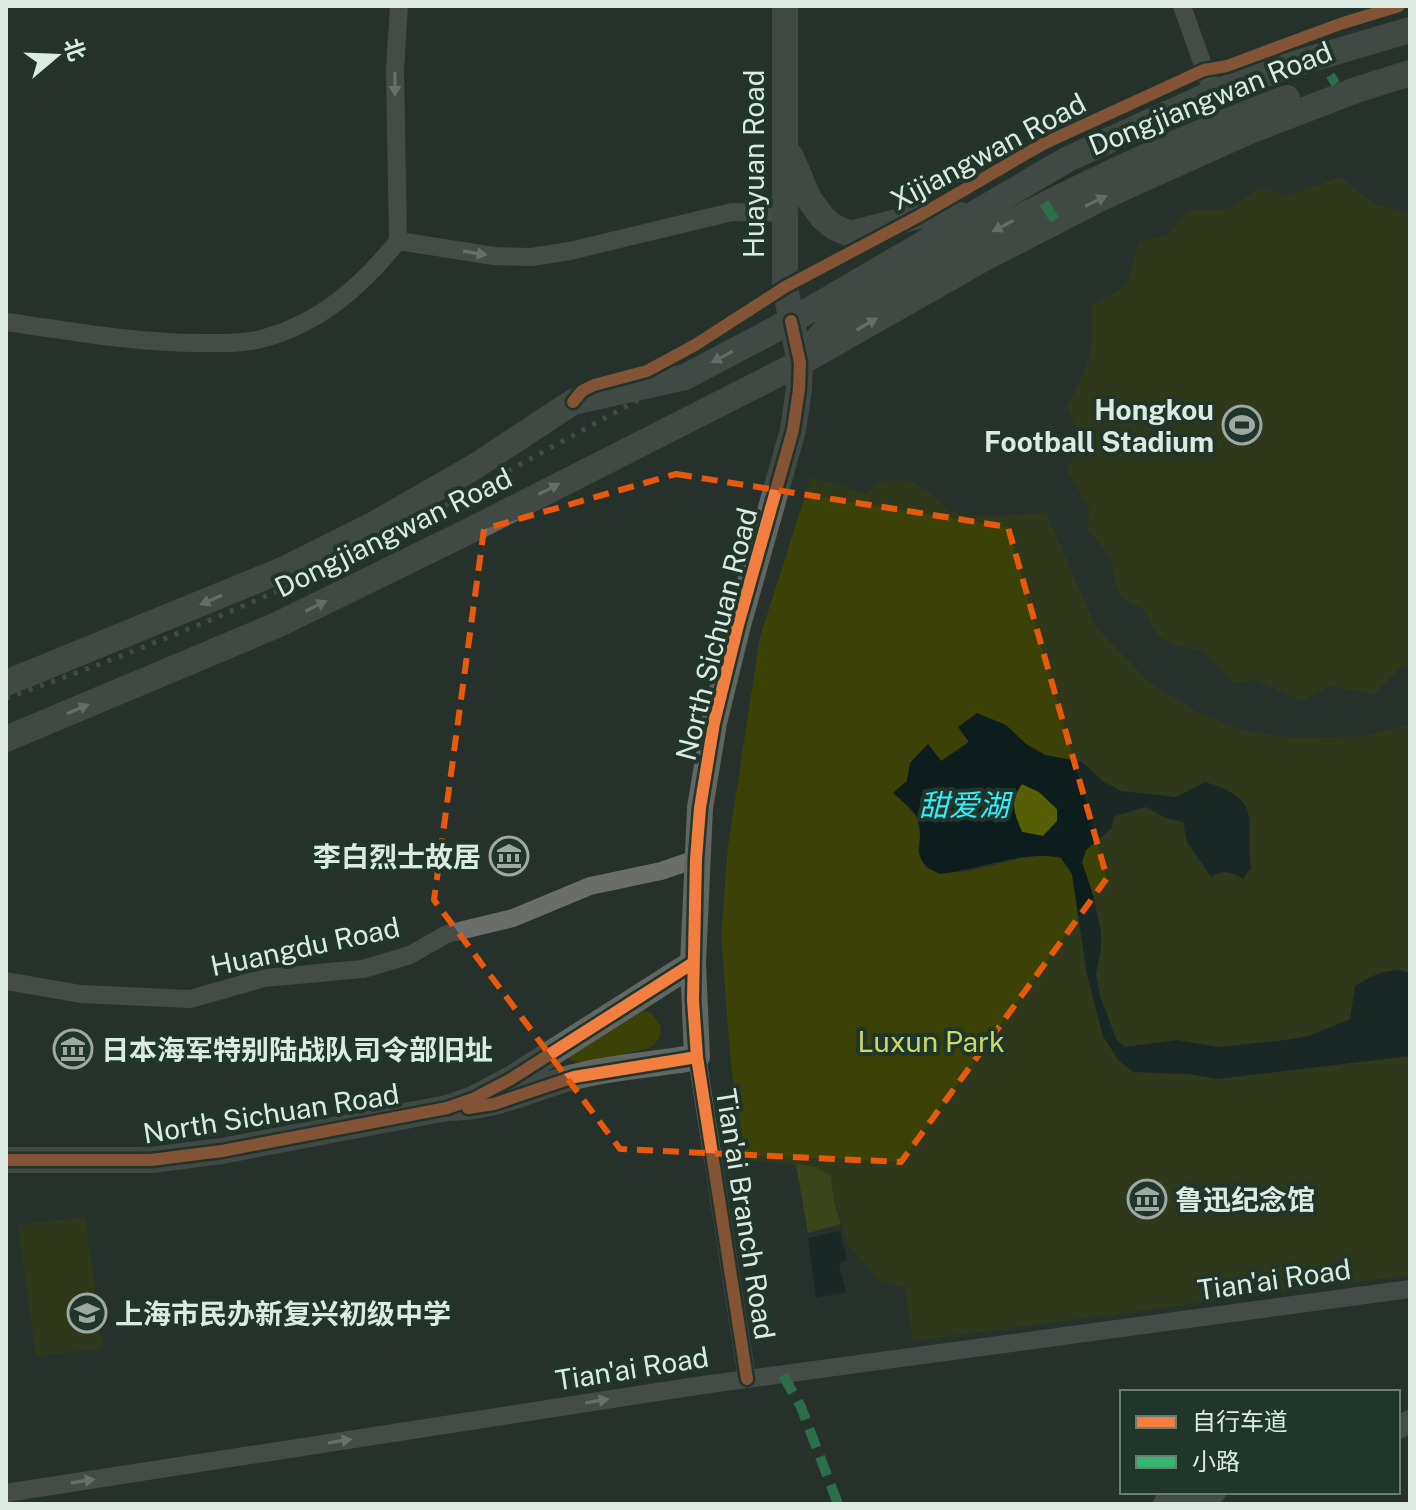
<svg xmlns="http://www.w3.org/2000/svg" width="1416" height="1510" viewBox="0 0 1416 1510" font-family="'Public Sans','Noto Sans SC',sans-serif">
<rect width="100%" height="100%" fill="#26312b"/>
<path fill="#3c4207" d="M1340,177L1373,203L1410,215V665H1403L1374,694L1329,686L1302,701L1255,680L1234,683L1203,651L1174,645L1158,636L1143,609L1122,598L1116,585L1110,558L1088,529L1089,507L1066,470L1082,442L1067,407C1076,390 1086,371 1090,352C1093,337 1091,320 1092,305L1126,286L1139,242L1167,235L1189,210H1225L1261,187L1288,196Z
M811,477L867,494C883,470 915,479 933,495C939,499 945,509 951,512C967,520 1026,514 1046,513L1096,627L1147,680L1198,713L1243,730L1293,738L1363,736L1410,724V973L1396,968L1355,986L1350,1019L1309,1036L1286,1040L1219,1047L1177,1040L1125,1047L1117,1041L1100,996L1096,975L1101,947L1093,895L1082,862L1085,850L1111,829L1115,816L1146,807L1166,818L1183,822L1187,842L1211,877L1219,872L1251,868L1248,850L1251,818L1189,791L1176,797L1121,791L1103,781L1082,762L1046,755L1026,744L1006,725L970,741L941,761L928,744L910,763L907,781L894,793L916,816L920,834L918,853L927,869C937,870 949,873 959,872C993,869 1026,850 1061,858L1072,874L1087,975L1103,1036L1145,1073L1188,1074L1217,1079L1410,1056V1275L913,1341L905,1287L879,1280L849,1246L834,1202L831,1176L816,1167L746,1160L731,1066L721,936L728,846L760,637Z
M641,1010L651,1013L661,1026C661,1037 658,1042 649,1048L579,1064L568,1058Z
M85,1217L103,1348L36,1356L18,1225Z"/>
<path fill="#565e06" d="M1022,784L1039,792L1057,809L1058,821L1043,836L1022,832C1014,813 1009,802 1022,784Z
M796,1164L816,1167L831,1176L834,1202L841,1224L808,1233Z"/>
<path fill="#0d1d1e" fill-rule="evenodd" d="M977,713L1006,725L1026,744L1045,755L1082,762L1103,781L1121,791L1176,797L1205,782C1266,800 1244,819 1251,868L1243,879C1230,872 1224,869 1211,877L1187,842L1183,822L1166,818L1146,807L1115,816L1111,829L1086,850L1082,862L1093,895L1101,932V947L1096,975L1100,996L1117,1041L1125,1047L1177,1040L1219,1047L1286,1040L1309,1036L1350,1019L1355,986C1373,975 1389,966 1410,973V1056L1217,1079L1188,1074L1133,1072L1118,1060L1103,1036L1087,975L1072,874L1061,858C1026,849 977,870 940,874C904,859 929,841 916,816C911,807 901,800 893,793L907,781L910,763L928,744L941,761L969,742L958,727ZM1022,784L1039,792L1057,809V821L1043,836L1022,832C1014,813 1009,802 1022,784Z
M840,1231L847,1259L839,1264L846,1292L816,1298L808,1238Z"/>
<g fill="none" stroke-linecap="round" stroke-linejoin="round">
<path stroke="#6a6d6a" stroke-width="18" d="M1182,6L1213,93
M398,241L494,256L531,257L570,251L732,212L785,213
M398,241L395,70L399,6
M6,322C71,331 135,343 201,343C221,343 242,344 261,339C319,324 362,286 398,241
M6,981L81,994L190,999L264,978L363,969L410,955L447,934L513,918L590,886L661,871L696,859
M697,1057L747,1379
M6,1493L696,1386L1410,1289"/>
<path stroke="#6a6d6a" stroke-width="24" d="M1398,1427L1410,1422
M1165,1504L1214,1492"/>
<path stroke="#616662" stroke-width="26" d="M790,155L809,199L823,218L834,227L850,234L926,214L949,213L968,217
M808,350L833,322L853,307C994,229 1136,154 1287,98
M6,683L287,568L371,526L474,467L573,402L685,377L791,321L1068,159L1213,93L1294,64L1410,30
M6,739L277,625L469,531L800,363L983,259L1101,198L1252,130L1359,89L1410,73
M447,1108C496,1108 528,1089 574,1077C613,1066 657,1065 697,1057L693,963L700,808L714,723L738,625L793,430L799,389L800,363L785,287V6
M6,1160H151L222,1151L447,1108L473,1099L511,1079L693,963"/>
<path stroke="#646966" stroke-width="5" stroke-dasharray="4 8" stroke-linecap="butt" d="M6,698C124,657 240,610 353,556L804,309L1018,185L1092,145L1253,76L1410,24"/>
<path stroke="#33b770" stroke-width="10" stroke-dasharray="20 10" stroke-linecap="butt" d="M1329,82L1337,77
M1044,203L1060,228
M783,1375L801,1407L838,1504"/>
<g stroke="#21362a" stroke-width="17">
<path id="cycleway" d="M573,402L582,391L594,385L647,371L695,345L785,287L919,216L1043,144L1204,70L1227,66L1340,24L1399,6
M468,1108L494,1104L574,1077L697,1057
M6,1160H151L222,1151L447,1108L473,1099L511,1079L693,963
M747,1379L697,1057L693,1000L696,859L700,808L714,723L738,625L793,430L799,389L800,363L791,321"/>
</g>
<use href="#cycleway" stroke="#f27e40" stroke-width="12"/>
</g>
<defs><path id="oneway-solid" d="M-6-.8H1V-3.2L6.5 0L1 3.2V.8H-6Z" transform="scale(2)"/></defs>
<g fill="#b5beb8">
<use href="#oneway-solid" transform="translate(395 84) rotate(90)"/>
<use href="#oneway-solid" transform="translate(475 253) rotate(9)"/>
<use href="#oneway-solid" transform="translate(597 1401) rotate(-9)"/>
<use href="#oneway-solid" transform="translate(340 1441) rotate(-9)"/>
<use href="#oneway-solid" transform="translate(83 1481) rotate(-9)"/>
</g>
<g fill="#abb5af">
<use href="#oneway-solid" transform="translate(1096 201) rotate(-26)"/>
<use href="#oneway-solid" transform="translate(1003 226) rotate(152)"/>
<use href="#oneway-solid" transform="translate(867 324) rotate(-30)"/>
<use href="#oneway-solid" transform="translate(722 357) rotate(152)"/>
<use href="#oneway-solid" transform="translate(549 489) rotate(-27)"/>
<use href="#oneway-solid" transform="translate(211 600) rotate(157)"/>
<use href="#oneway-solid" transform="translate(316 606) rotate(-26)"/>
<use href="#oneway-solid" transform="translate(78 709) rotate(-23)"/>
</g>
<path d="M0 0H1416V1510H0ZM676,474L1008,527L1107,878L901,1162L620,1149L434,900L484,529Z" fill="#26312b" fill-opacity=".55" fill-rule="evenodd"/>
<path fill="none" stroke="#e8590c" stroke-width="6" stroke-dasharray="16 10" stroke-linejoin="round" d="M676,474L1008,527L1107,878L901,1162L620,1149L434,900L484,529Z"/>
<defs>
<g id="stadium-ring" transform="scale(2)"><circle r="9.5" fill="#21362a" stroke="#9da9a2" stroke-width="1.5"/><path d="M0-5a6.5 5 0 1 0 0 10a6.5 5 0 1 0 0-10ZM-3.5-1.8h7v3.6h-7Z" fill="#9da9a2"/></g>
<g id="museum-ring" transform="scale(2)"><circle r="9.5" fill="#21362a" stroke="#9da9a2" stroke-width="1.5"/><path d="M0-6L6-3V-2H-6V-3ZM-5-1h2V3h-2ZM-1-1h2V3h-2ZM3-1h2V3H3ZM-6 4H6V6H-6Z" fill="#9da9a2"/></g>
<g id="school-ring" transform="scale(2)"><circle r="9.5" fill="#21362a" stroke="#9da9a2" stroke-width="1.5"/><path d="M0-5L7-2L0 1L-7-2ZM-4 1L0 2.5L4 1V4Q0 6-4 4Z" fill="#9da9a2"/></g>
</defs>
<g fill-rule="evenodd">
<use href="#stadium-ring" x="1242" y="425"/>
<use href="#museum-ring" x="509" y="856"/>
<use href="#museum-ring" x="73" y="1049"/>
<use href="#museum-ring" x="1147" y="1199"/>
<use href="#school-ring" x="87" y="1313"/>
</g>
<g text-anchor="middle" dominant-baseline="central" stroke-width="8" stroke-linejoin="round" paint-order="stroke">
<g font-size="28" fill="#ddeae2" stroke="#21362a">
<text transform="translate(1210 98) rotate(-22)">Dongjiangwan Road</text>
<text transform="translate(988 151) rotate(-28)">Xijiangwan Road</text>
<text transform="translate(753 164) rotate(-90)">Huayuan Road</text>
<text transform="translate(393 532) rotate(-26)">Dongjiangwan Road</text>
<text transform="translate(716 634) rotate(-76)">North Sichuan Road</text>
<text transform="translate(305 946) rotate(-12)">Huangdu Road</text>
<text transform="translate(271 1113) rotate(-9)">North Sichuan Road</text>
<text transform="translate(746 1214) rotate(81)">Tian'ai Branch Road</text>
<text transform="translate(1274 1279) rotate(-8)">Tian'ai Road</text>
<text transform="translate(632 1368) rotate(-9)">Tian'ai Road</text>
</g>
<g font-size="28" font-weight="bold" fill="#ddeae2" stroke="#21362a" text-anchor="start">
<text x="1214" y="409" text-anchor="end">Hongkou<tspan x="1214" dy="32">Football Stadium</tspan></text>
<text x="481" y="856" text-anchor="end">李白烈士故居</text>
<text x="101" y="1049">日本海军特别陆战队司令部旧址</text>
<text x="1175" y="1199">鲁迅纪念馆</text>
<text x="115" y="1313">上海市民办新复兴初级中学</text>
</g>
<g font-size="28" fill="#cdd967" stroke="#21362a">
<text x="931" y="1041">Luxun Park</text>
</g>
<g font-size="30" font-style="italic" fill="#33edfc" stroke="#21362a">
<text x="964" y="805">甜爱湖</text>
</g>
</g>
<rect width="1416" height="1510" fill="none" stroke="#ddeae2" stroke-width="16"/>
<rect x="1120" y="1390" width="280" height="104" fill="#21362a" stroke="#6c7e74" stroke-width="2"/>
<rect x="1136" y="1416" width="40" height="12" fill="#f27e40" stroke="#6c7e74" stroke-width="2"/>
<text x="1192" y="1430" font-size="24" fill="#ddeae2">自行车道</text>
<rect x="1136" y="1456" width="40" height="12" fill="#33b770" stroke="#6c7e74" stroke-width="2"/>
<text x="1192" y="1470" font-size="24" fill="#ddeae2">小路</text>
<g transform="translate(56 56) rotate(71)" stroke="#21362a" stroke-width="6" paint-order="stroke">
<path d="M0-6L14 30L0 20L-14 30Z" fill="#ddeae2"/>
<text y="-12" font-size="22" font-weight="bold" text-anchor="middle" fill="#ddeae2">北</text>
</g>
</svg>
